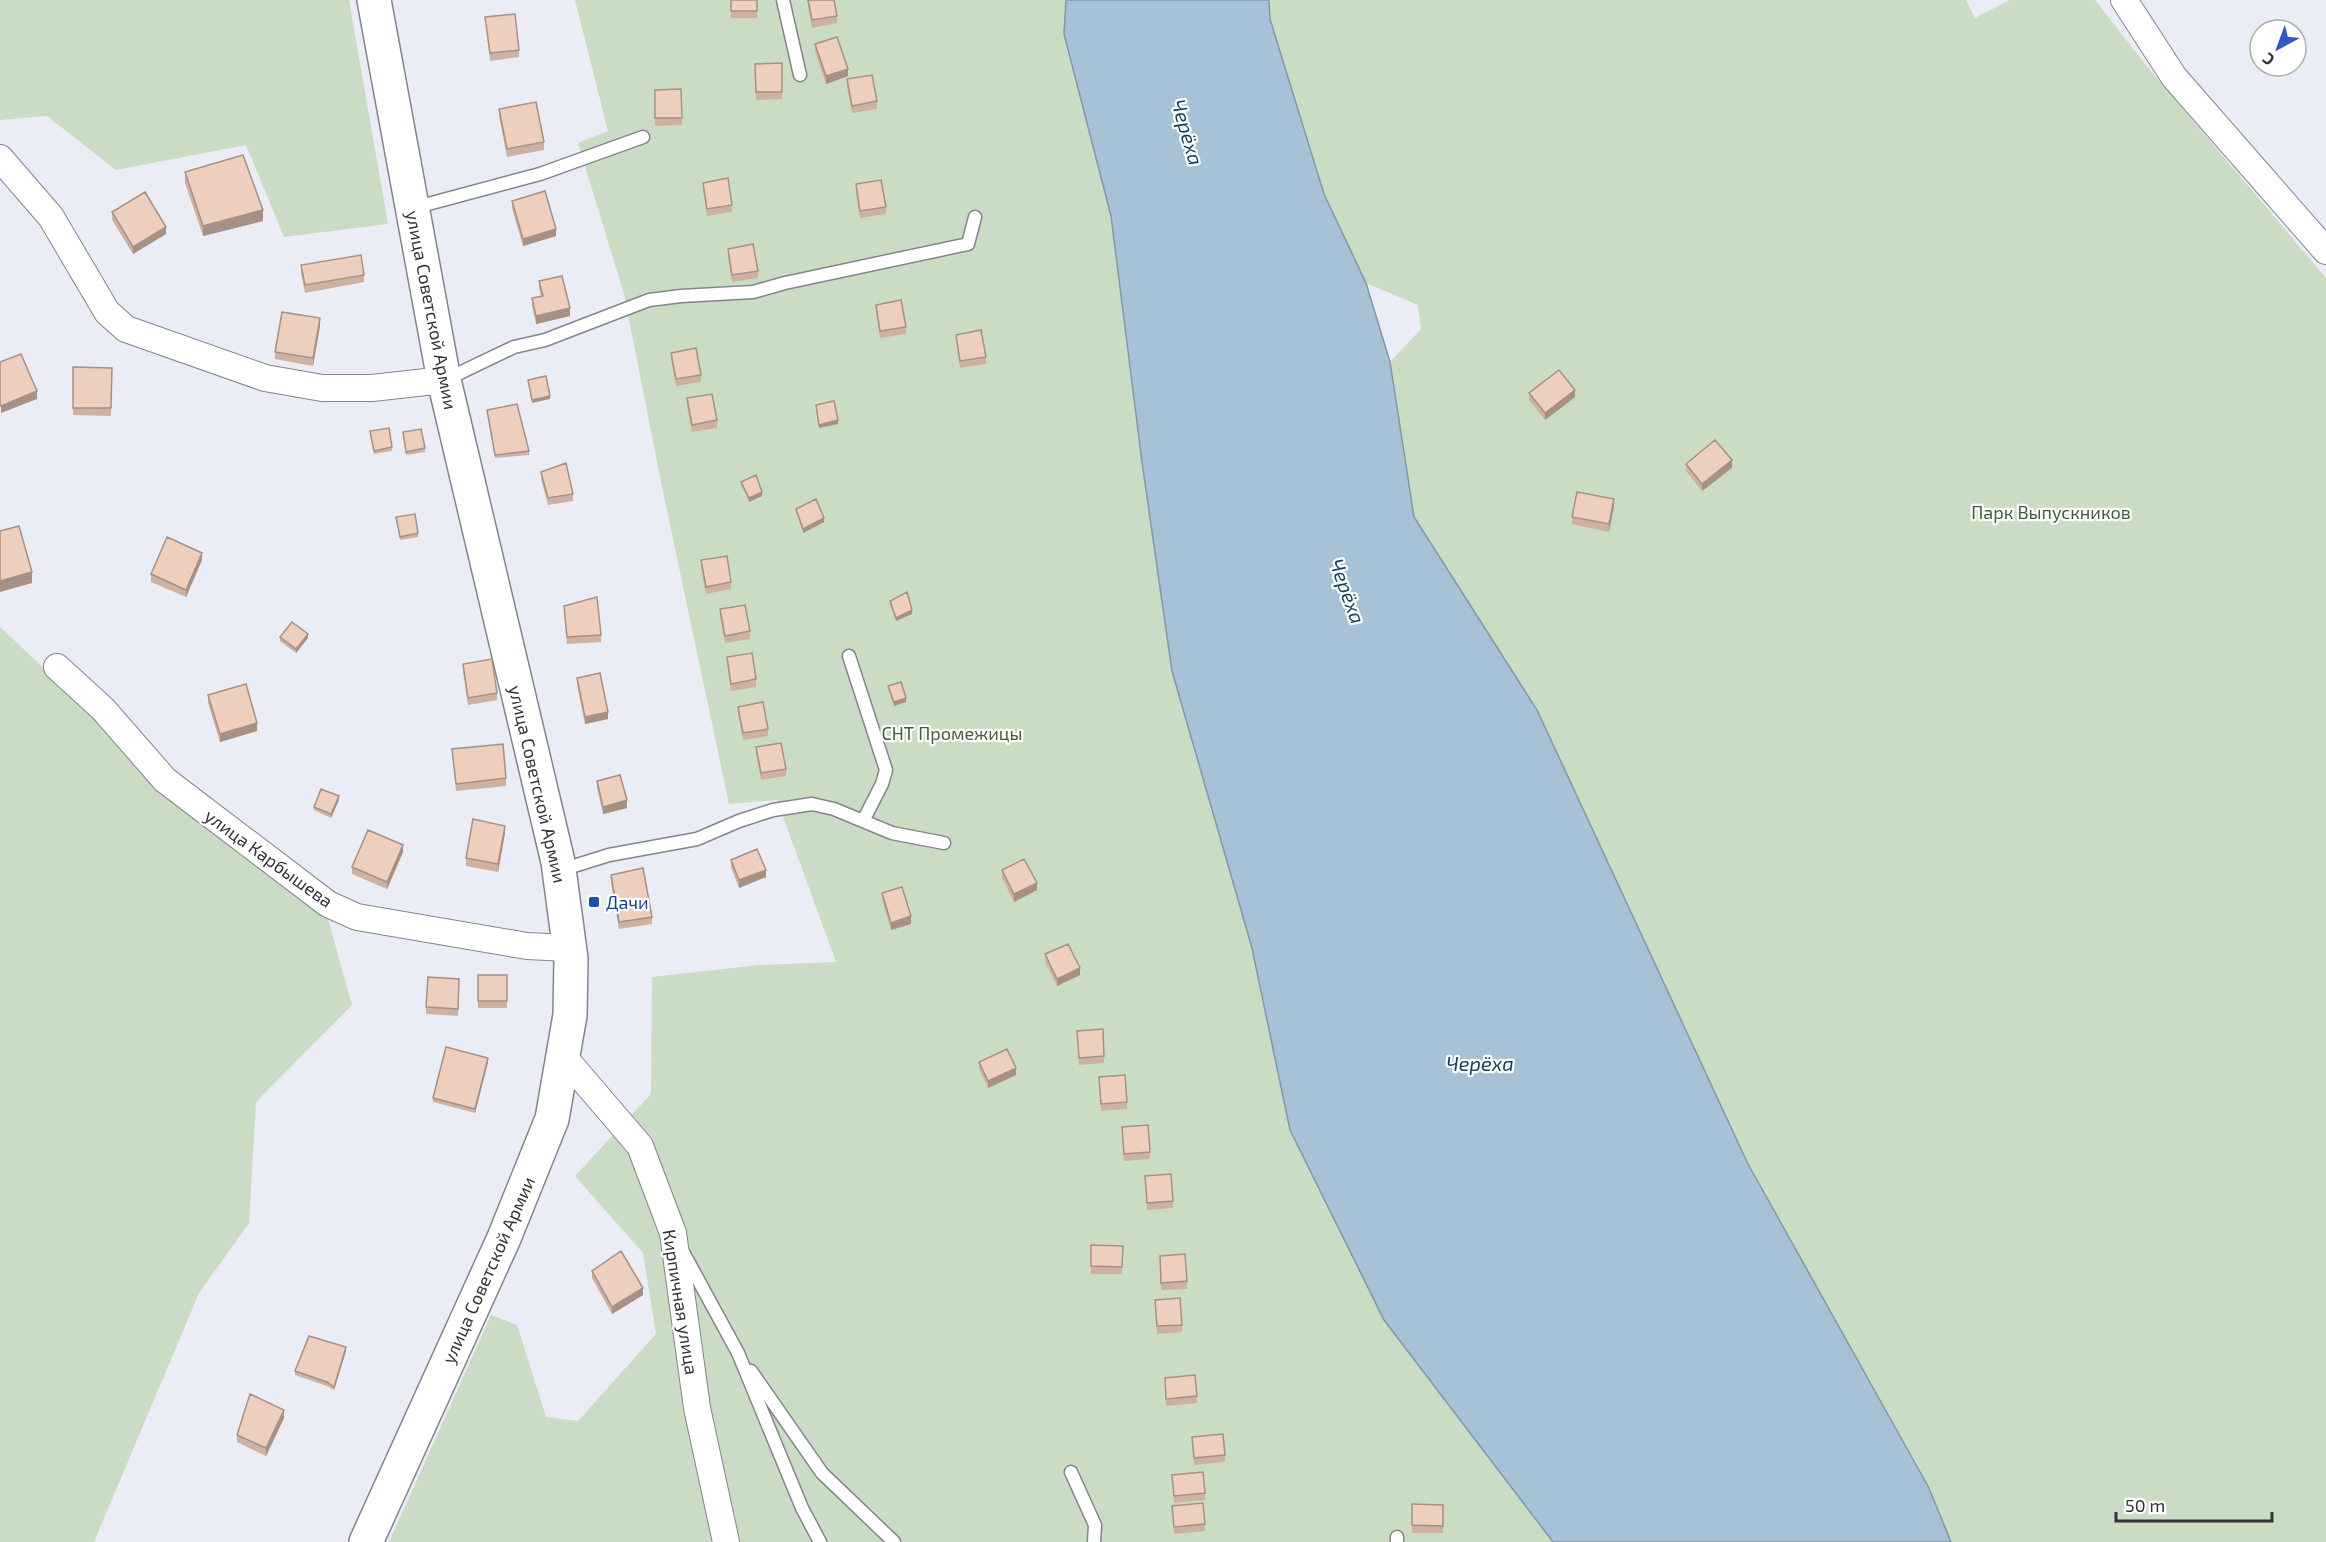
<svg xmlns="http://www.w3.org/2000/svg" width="2326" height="1542" viewBox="0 0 2326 1542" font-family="'Exo 2',sans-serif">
<rect width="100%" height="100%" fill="#eaecf6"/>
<path fill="#cadcc3" d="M0,0H349L388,224L284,237L246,145L116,170L47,116L0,120Z
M575,0H1066L1064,34L1111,216L1142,462L1252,948L1290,1130L1384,1320L1553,1542H389L491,1315L517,1325L546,1417L578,1421L656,1334L643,1253L575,1176L651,1094L652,977L760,965L836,962L777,800L729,804L661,482L624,294L578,143L608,131Z
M1269,0H1966L1975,18L2010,0H2095L2145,64L2326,278V1542H1951L1929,1488L1748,1164L1537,710L1414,517L1390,362L1421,329L1418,305L1366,283L1324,194L1270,19Z
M0,627L141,759L321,894L352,1005L256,1102L249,1223L199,1293L94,1542H0Z"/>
<path fill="#a7c1d7" stroke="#8497a7" stroke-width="1.5" d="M1066,0H1269L1270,19L1324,194L1366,283L1390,362L1414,517L1537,710L1748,1164L1929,1488L1951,1542H1553L1384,1320L1290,1130L1252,948L1172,671L1142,462L1111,216L1064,34Z"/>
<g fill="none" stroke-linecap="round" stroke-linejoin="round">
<g stroke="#83858e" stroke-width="15">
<path id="service" d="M783,0L800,75
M413,208L540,174L643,137
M445,380L514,347L545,340L649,300L681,296L753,292L785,283L968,244L975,217
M849,656L886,770L882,784L863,821
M561,870L609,855L697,839L739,821L773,810L812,804L834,809L892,833L944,843
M683,1252L738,1353L802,1508L820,1542
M751,1371L822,1473L894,1542
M1071,1472L1095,1525L1094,1542
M1397,1542V1537"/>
</g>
<g stroke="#83858e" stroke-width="28">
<path id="minor" d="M2124,0L2174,77L2326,251
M0,158L51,217L107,312L126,329L265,378L322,388H372L444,380
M57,667L103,709L165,780L328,904L357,917L527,946L569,948
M563,1056L640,1146L673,1233L697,1408L726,1542"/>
</g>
<g stroke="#83858e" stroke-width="36">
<path id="primary" d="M366,1542L504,1238L552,1119L570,1015L571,959L558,862L444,380L374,0"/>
</g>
<use href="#service" stroke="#fff" stroke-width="12"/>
<use href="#minor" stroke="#fff" stroke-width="26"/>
<use href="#primary" stroke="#fff" stroke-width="33"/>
</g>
<path fill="#cdb1a3" d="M731,0H757V18H731Z
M807,0H834L837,16V23L812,28Z
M485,17L519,50V57L490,61Z
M815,44L848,76L826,84L815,52Z
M782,63V99L756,100L755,64Z
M847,79L877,101V109L852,113L847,87Z
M681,89L682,125L655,126V90Z
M499,109L544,142V150L507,157L499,116Z
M185,172L263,221L203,236L185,183Z
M703,183L732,205V212L707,216L703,190Z
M856,184L886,207V214L860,218L856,192Z
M512,201L556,236L523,246L512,208Z
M112,212L166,234L133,254L112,220Z
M728,249L758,271V278L732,282L728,256Z
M301,265L364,275V282L305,293L301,273Z
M539,281L570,316L536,324L532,306V298L541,296L539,288Z
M876,305L906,327V334L880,338L876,312Z
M320,326L313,366L275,359V352Z
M956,335L986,357V364L960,368L956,342Z
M671,353L701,375V382L676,386L671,360Z
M73,367L112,368L111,416L73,415Z
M1529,393L1575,397L1545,420L1529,400Z
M687,398L717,420V428L692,432L687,406Z
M487,410L529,451V455L495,458Z
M370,431L392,447V451L374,454Z
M403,432L425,448V452L406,455Z
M1686,464L1732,468L1702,491L1686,471Z
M541,472L573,494V501L548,505L541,479Z
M741,482L762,496L749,502L741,485Z
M1614,506L1609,532L1572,524V517Z
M796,509L824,522L803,533L796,512Z
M396,517L418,533V537L400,540Z
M202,560L186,597L151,582V574Z
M701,560L731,582V589L706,594L701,567Z
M890,601L912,614L896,621L890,605Z
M564,606L601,635V642L567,644Z
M720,609L750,631V639L725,643L720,617Z
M280,637L308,638L296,653L280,641Z
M727,657L756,679V687L731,691L727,664Z
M463,664L497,693V700L468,705L463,671Z
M577,678L608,719L585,724L577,685Z
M888,686L906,702L894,706L888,689Z
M208,695L257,731L220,742L208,703Z
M738,707L768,729V736L743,740L738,714Z
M756,747L786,769V776L761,780L756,754Z
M452,749L506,778V786L456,791Z
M597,781L627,808L603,814L597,788Z
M339,800L331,818L314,810V807Z
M505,833L498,872L466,866V858Z
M403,852L387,889L352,874V867Z
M731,860L766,877L739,888L731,867Z
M1002,870L1037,890L1014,902L1002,878Z
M611,875L652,917V924L619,929L611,882Z
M882,893L911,924L891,930L882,900Z
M1045,954L1080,975L1057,986L1045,962Z
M478,975H507V1008H478Z
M459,986L458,1016L426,1014V1007Z
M1077,1031L1104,1056V1063L1079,1065Z
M488,1062L475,1113L433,1102V1098Z
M979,1062L1016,1075L988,1088L979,1069Z
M1099,1077L1127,1102V1109L1101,1111Z
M1122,1127L1150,1152V1159L1124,1161Z
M1145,1176L1173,1201V1208L1147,1210Z
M1091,1245L1123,1246L1122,1274H1091Z
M1160,1256L1187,1281V1289L1161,1290Z
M592,1271L643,1295L612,1314L592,1278Z
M1155,1300L1182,1325V1332L1157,1334Z
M346,1351L334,1390L327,1386L295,1375V1371Z
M1165,1378L1197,1396V1403L1166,1406Z
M284,1418L266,1456L237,1442V1435Z
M1192,1437L1225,1455V1462L1194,1465Z
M1172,1475L1205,1493V1500L1174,1503Z
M1412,1504L1443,1505V1533H1412Z
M1172,1506L1205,1524V1531L1174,1534Z"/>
<path fill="#a79084" d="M848,69V76L826,84V76Z
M263,210V221L203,236V226Z
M166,227V234L133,254V247Z
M556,229V236L523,246V239Z
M570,308V316L536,324V316Z
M320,318V326L313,366V358Z
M1575,390V397L1545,420V413Z
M37,391V399L1,413V406Z
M550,396V399L532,403V400Z
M838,420V424L819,428V425Z
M1732,460V468L1702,491V484Z
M762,492V496L749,502V498Z
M1614,499V506L1609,532V524Z
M824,518V522L803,533V529Z
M202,553V560L186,597V590Z
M32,572V583L0,592V581Z
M912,610V614L896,621V618Z
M308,634V638L296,653V649Z
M906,698V702L894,706V702Z
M608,712V719L585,724V717Z
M257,723V731L220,742V734Z
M339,796V800L331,818V814Z
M627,800V808L603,814V807Z
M505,826V833L498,872V864Z
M403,845V852L387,889V882Z
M766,870V877L739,888V880Z
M1037,883V890L1014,902V894Z
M911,916V924L891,930V923Z
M1080,968V975L1057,986V979Z
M488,1058V1062L475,1113V1109Z
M1016,1068V1075L988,1088V1081Z
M643,1288V1295L612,1314V1307Z
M346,1347V1351L334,1390V1387Z
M284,1410V1418L266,1456V1448Z"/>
<path fill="#eecebd" stroke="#a79084" stroke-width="1.5" d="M731,0H757V11H731Z
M808,0H834L837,16L812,20Z
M515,14L519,50L490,53L485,17Z
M837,37L848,69L826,76L815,44Z
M782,63V92H756L755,64Z
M872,75L877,101L852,106L847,79Z
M681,89L682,118H655V90Z
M536,102L544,142L507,149L499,109Z
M243,155L263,210L203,226L185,172Z
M728,178L732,205L707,209L703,183Z
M881,180L886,207L860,211L856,184Z
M545,191L556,229L523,239L512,201Z
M145,192L166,227L133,247L112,212Z
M753,244L758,271L732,275L728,249Z
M361,255L364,275L305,285L301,265Z
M562,276L570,308L536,316L532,298L543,296L539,281Z
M901,300L906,327L880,331L876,305Z
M282,312L320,318L313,358L275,352Z
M981,330L986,357L960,361L956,335Z
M696,348L701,375L676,379L671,353Z
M21,354L37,391L1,406L0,404V362Z
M73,367L112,368L111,408H73Z
M1559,370L1575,390L1545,413L1529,393Z
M546,376L550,396L532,400L528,380Z
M712,394L717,420L692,425L687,398Z
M834,401L838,420L819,425L816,405Z
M517,404L529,451L495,455L487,410Z
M389,428L392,447L374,451L370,431Z
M421,429L425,448L406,452L403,432Z
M1715,440L1732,460L1702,484L1686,464Z
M566,463L573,494L548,498L541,472Z
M756,475L762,492L749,498L741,482Z
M1577,492L1614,499L1609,524L1572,517Z
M816,499L824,518L803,529L796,509Z
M415,514L418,533L400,537L396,517Z
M19,526L32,572L0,581V531Z
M167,537L202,553L186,590L151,574Z
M727,556L731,582L706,587L701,560Z
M907,592L912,610L896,618L890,601Z
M597,597L601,635L567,637L564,606Z
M745,605L750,631L725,636L720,609Z
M292,622L308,634L296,649L280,637Z
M752,653L756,679L731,684L727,657Z
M492,659L497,693L468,698L463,664Z
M600,673L608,712L585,717L577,678Z
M901,682L906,698L894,702L888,686Z
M246,684L257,723L220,734L208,695Z
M763,702L768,729L743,733L738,707Z
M781,743L786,769L761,773L756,747Z
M503,744L506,778L456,784L452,749Z
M620,775L627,800L603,807L597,781Z
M321,789L339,796L331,814L314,807Z
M473,819L505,826L498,864L466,858Z
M368,830L403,845L387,882L352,867Z
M757,849L766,870L739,880L731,860Z
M1024,859L1037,883L1014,894L1002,870Z
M643,868L652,917L619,922L611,875Z
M902,887L911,916L891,923L882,893Z
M1068,944L1080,968L1057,979L1045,954Z
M478,975H507V1001H478Z
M428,977L459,979L458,1009L426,1007Z
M1103,1029L1104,1056L1079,1058L1077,1031Z
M446,1047L488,1058L475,1109L433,1098Z
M1007,1049L1016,1068L988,1081L979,1062Z
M1125,1075L1127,1102L1101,1104L1099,1077Z
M1148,1125L1150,1152L1124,1154L1122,1127Z
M1171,1174L1173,1201L1147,1203L1145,1176Z
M1091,1245L1123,1246L1122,1267L1091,1266Z
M621,1251L643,1288L612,1307L592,1271Z
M1185,1254L1187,1281L1161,1283L1160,1256Z
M1180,1298L1182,1325L1157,1326L1155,1300Z
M309,1336L346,1347L334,1387L327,1382L295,1371Z
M1195,1375L1197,1396L1166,1399L1165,1378Z
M250,1394L284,1410L266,1448L237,1435Z
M1223,1434L1225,1455L1194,1458L1192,1437Z
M1203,1472L1205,1493L1174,1496L1172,1475Z
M1203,1503L1205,1524L1174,1527L1172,1506Z
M1412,1504L1443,1505V1526L1412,1525Z"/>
<rect fill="#1a4fb4" stroke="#fff" stroke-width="2" x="588" y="896" width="12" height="12" rx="3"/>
<g text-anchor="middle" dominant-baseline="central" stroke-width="4.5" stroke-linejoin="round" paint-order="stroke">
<g font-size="18" fill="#333438" stroke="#fff">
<text transform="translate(432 310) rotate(79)">улица Советской Армии</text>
<text transform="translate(538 784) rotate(77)">улица Советской Армии</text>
<text transform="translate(269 858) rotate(36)">улица Карбышева</text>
<text transform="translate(488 1270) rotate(-66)">улица Советской Армии</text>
<text transform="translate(681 1302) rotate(81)">Кирпичная улица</text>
</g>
<g font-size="18" fill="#3f5d34" stroke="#fff">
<text x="2051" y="512">Парк Выпускников</text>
<text x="952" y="733">СНТ Промежицы</text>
</g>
<g font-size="18" fill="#164399" stroke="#fff" text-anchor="start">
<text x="606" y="902">Дачи</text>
</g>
<g font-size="20" font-style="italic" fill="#134060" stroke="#fff">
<text transform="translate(1188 132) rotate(74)">Черёха</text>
<text transform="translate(1348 591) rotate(70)">Черёха</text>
<text x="1480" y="1063">Черёха</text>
</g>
</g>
<g transform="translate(2278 48) rotate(221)"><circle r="28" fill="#ffffff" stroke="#adaeaf" stroke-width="1.5"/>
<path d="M0-4.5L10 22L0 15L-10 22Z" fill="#3455c5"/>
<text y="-9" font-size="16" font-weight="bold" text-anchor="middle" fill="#333438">С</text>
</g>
<path d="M2116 1512v9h156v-9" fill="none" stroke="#333438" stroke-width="3"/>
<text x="2125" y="1512" font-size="18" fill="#333438" stroke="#ffffff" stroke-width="4.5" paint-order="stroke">50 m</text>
</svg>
